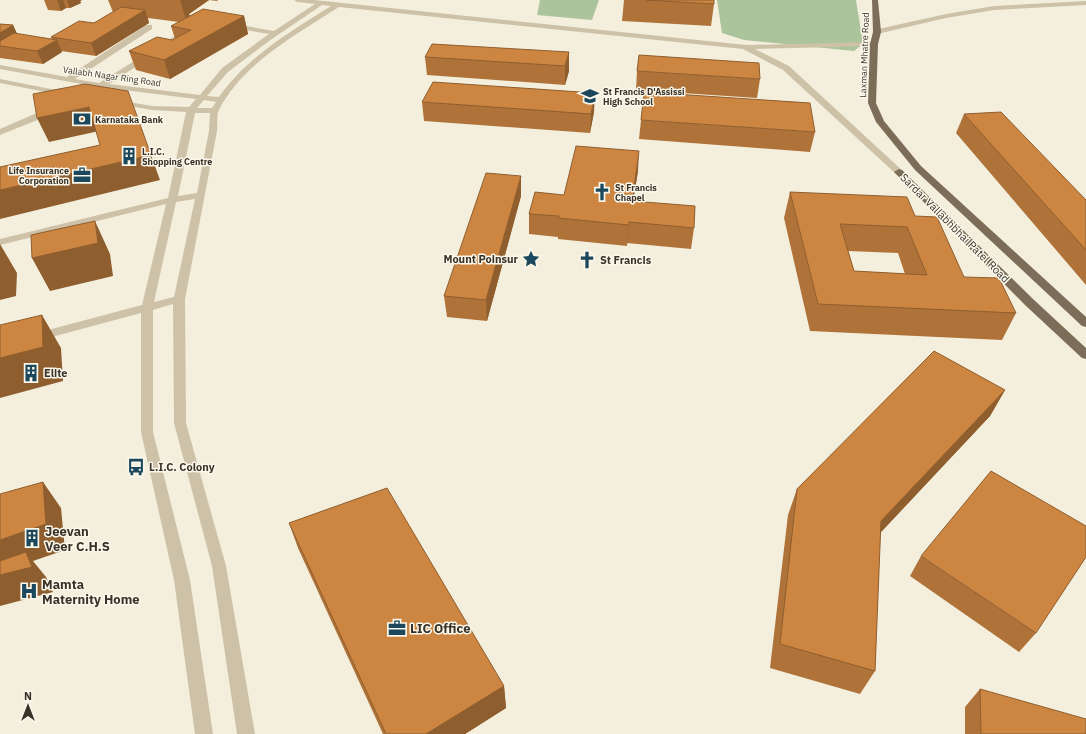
<svg xmlns="http://www.w3.org/2000/svg" width="1086" height="734" viewBox="0 0 1086 734" font-family="'IBM Plex Sans',sans-serif">
<rect width="100%" height="100%" fill="#f4efdd"/>
<path fill="#acc49c" d="M540,0H599L592,20L537,15Z
M717,0H856L863,44L854,51L744,40L722,33Z"/>
<g fill="none" stroke-linecap="round" stroke-linejoin="round">
<path fill="#cdc2a8" fill-rule="evenodd" d="M294,0H314L746,45L877,42L878,44L874,46L755,49L789,66L904,172L899,175L896,174L783,70L743,49L339,7C297,34 242,64 219,110C216,115 218,125 217,131L185,299L186,423L226,566L255,734H237L212,566L174,423L173,304L153,310V432L190,580L213,734H195L174,580L141,432V313L37,341L33,340L31,337L33,334L142,305L166,204L0,245V239L168,198L186,112L152,110L117,104L113,102L117,100L152,106L189,107L196,99L92,86L0,69V65L67,77L146,25H152V29L75,79L99,83L189,27H192V31L109,84L200,95L222,68L269,34L228,27V23L274,31L315,4L297,2ZM322,5L331,6C290,32 248,56 219,97L207,96L228,72L269,41ZM204,100L216,102L212,108H197ZM195,113H210L209,131L197,193L178,196ZM195,199L174,297L154,302L176,202Z
M1086,1V5L994,10L946,18L877,34L873,32L874,30L946,14L994,6Z
M0,79L66,92L70,94L66,96L0,83Z
M48,108H51L55,110L45,117L0,135V129Z"/>
<path fill="#7c6d59" fill-rule="evenodd" d="M872,0H878L881,32L878,44L876,103L884,121L921,166L1086,317V327L1082,326L915,170L876,122L868,103L870,44L873,32Z
M899,169L902,170L1033,299L1086,348V359L1082,358L1025,305L896,174L894,172Z"/>
</g>
<path fill="#af7339" fill-rule="evenodd" d="M44,0H82L80,1L81,3L70,8H66L61,11L48,10Z
M108,0H218L217,1L209,0L189,14L190,16H244L248,34L170,79L136,70L129,51L172,40L175,39L171,26L179,22L148,18L149,23L96,56L61,51L62,52L43,64L0,58V24L13,25L17,34L52,39L51,37L94,23L113,12Z
M624,0H714V4L711,26L622,21Z
M569,52V71L565,85L427,75L425,57Z
M637,71L760,79L757,98L636,90Z
M422,102L594,112L590,133L424,121Z
M964,114L1086,200V285L956,133Z
M641,120L815,132L810,152L639,139Z
M638,171L633,201L694,228L691,249L627,243V246L558,239V237L529,234V214L564,195Z
M521,176V196L487,321L447,317L444,296Z
M790,192L915,216L964,277L1016,313L1002,340L810,331L784,218ZM848,251L898,253L905,274L854,271Z
M1005,390L990,416L880,533L875,671L860,694L770,668L788,515L797,489Z
M289,523L504,686L506,708L465,734H383L298,548Z
M921,556L1036,633L1019,652L910,576Z
M980,689L1086,734H965V707Z"/>
<path fill="#8f5e2e" d="M57,0H63L66,8L61,11Z
M67,0H82L80,1L81,3L70,8Z
M180,0H209L189,14L191,20L187,23Z
M145,10L149,23L96,56L91,43Z
M244,16L248,34L170,79L164,60Z
M13,25L19,38L0,46V33Z
M57,40L62,52L43,64L37,51Z
M569,52V71L565,85V66Z
M128,91L160,180L0,219V190L151,155Z
M595,93L594,112L590,133L591,114Z
M89,107L99,131L49,142L37,118Z
M639,151L638,171L630,221L632,201Z
M521,176V196L487,321L486,300Z
M95,221L110,254L113,276L50,291L32,258Z
M629,222L627,243V246L629,225Z
M0,244L17,273L16,296L0,300Z
M42,315L61,348L63,381L0,398V358Z
M1005,390L990,416L868,546L881,521Z
M43,482L61,508L65,550L33,561L46,577L53,592L0,606V540Z
M504,686L506,708L465,734H426Z"/>
<path fill="#cc8642" stroke="#8f5e2e" fill-rule="evenodd" d="M646,0H714V4Z
M121,7L145,10L91,43L51,37L79,21L94,23Z
M203,9L244,16L164,60L129,51L157,37L172,40L191,30L171,26Z
M0,24L13,25L0,33Z
M14,33L57,40L37,51L0,46V41Z
M432,44L569,52L565,66L425,57Z
M639,55L759,63L760,79L637,71Z
M433,82L595,93L591,114L422,102Z
M85,84L128,91L151,155L0,190V167L100,145L89,107L37,118L33,94Z
M644,92L810,103L815,132L641,120Z
M1001,112L1086,200V250L964,114Z
M576,146L639,151L632,201L695,206L694,228L629,222V225L558,218L559,216L529,214L535,192L564,195Z
M486,173L521,176L486,300L444,296Z
M790,192L907,197L915,216L937,217L964,277L999,278L1016,313L818,304ZM840,224L907,227L927,275L854,271Z
M95,221L98,243L32,258L31,235Z
M42,315L43,347L0,358V325Z
M934,351L1005,390L881,521L875,671L780,644L797,489Z
M991,471L1086,526V557L1036,633L921,556Z
M43,482L46,524L0,540V494Z
M387,488L504,686L426,734H386L289,523Z
M26,552L32,567L0,575V561Z
M980,689L1086,719V734H981Z"/>
<defs>
<g id="school-bare" transform="scale(1.38)"><path d="M0-5L7-2L0 1L-7-2ZM-4 1L0 2.5L4 1V4Q0 6-4 4Z" fill="#1b485d" stroke="#fbf7ea" stroke-width="2.5" paint-order="stroke"/></g>
<g id="bank-bare" transform="scale(1.38)"><path d="M-6-4H6V4H-6ZM0-2.3a2.3 2.3 0 1 0 0 4.6a2.3 2.3 0 1 0 0-4.6Z" fill="#1b485d" stroke="#fbf7ea" stroke-width="2.5" paint-order="stroke"/></g>
<g id="building-bare" transform="scale(1.38)"><path d="M-4-6H4V6H1V3H-1V6H-4ZM-2.5-4.3h1.7v1.8h-1.7ZM.8-4.3h1.7v1.8H.8ZM-2.5-1h1.7V.8h-1.7ZM.8-1h1.7V.8H.8Z" fill="#1b485d" stroke="#fbf7ea" stroke-width="2.5" paint-order="stroke"/></g>
<g id="office-bare" transform="scale(1.38)"><path d="M-6-3h4V-5.5h4V-3h4V5H-6ZM-1-4.5V-3h2v-1.5ZM-6 0V1H6V0Z" fill="#1b485d" stroke="#fbf7ea" stroke-width="2.5" paint-order="stroke"/></g>
<g id="church-bare" transform="scale(1.38)"><path d="M-1.2-6h2.4v3.5h3.3v2.4h-3.3V6h-2.4V-.1h-3.3v-2.4h3.3Z" fill="#1b485d" stroke="#fbf7ea" stroke-width="2.5" paint-order="stroke"/></g>
<g id="sight-bare" transform="scale(1.38)"><path d="M0-6L1.8-2.2L6-1.7L2.9 1.2L3.7 5.4L0 3.3L-3.7 5.4L-2.9 1.2L-6-1.7L-1.8-2.2Z" fill="#1b485d" stroke="#fbf7ea" stroke-width="2.5" paint-order="stroke"/></g>
<g id="bus-bare" transform="scale(1.38)"><path d="M-5-6H5V4H4V6H2V4H-2V6H-4V4H-5ZM-3.5-4V0h7V-4ZM-3.5 1.2v1.5H-2V1.2ZM2 1.2v1.5H3.5V1.2Z" fill="#1b485d" stroke="#fbf7ea" stroke-width="2.5" paint-order="stroke"/></g>
<g id="hospital-bare" transform="scale(1.38)"><path d="M-5-5h3v3.5h4V-5h3V5h-3V1.5h-4V5h-3Z" fill="#1b485d" stroke="#fbf7ea" stroke-width="2.5" paint-order="stroke"/></g>
</defs>
<g fill-rule="evenodd">
<use href="#school-bare" x="590" y="96"/>
<use href="#bank-bare" x="82" y="119"/>
<use href="#building-bare" x="129" y="156"/>
<use href="#office-bare" x="82" y="175"/>
<use href="#church-bare" x="602" y="192"/>
<use href="#sight-bare" x="531" y="259"/>
<use href="#church-bare" x="587" y="260"/>
<use href="#building-bare" x="31" y="373"/>
<use href="#bus-bare" x="136" y="467"/>
<use href="#building-bare" x="32" y="538"/>
<use href="#hospital-bare" x="29" y="591"/>
<use href="#office-bare" x="397" y="628"/>
</g>
<g text-anchor="middle" dominant-baseline="central" stroke-width="3" stroke-linejoin="round" paint-order="stroke">
<g font-size="9" fill="#393229" stroke="#fbf7ea">
<text transform="translate(864 55) rotate(-88)">Laxman Mhatre Road</text>
<text transform="translate(112 76) rotate(8)">Vallabh Nagar Ring Road</text>
</g>
<g font-size="9" font-weight="bold" fill="#393229" stroke="#fbf7ea" text-anchor="start">
<text x="603" y="91">St Francis D'Assissi<tspan x="603" dy="10">High School</tspan></text>
<text x="95" y="119">Karnataka Bank</text>
<text x="142" y="151">L.I.C.<tspan x="142" dy="10">Shopping Centre</tspan></text>
<text x="69" y="170" text-anchor="end">Life Insurance<tspan x="69" dy="10">Corporation</tspan></text>
<text x="615" y="187">St Francis<tspan x="615" dy="10">Chapel</tspan></text>
</g>
<g font-size="11" fill="#393229" stroke="#fbf7ea">
<text transform="translate(955 228) rotate(45)">Sardar Vallabhbhai Patel Road</text>
</g>
<g font-size="11" font-weight="bold" fill="#393229" stroke="#fbf7ea" text-anchor="start">
<text x="518" y="259" text-anchor="end">Mount Poinsur</text>
<text x="600" y="260">St Francis</text>
<text x="44" y="373">Elite</text>
<text x="149" y="467">L.I.C. Colony</text>
</g>
<g font-size="13" font-weight="bold" fill="#393229" stroke="#fbf7ea" text-anchor="start">
<text x="45" y="531">Jeevan<tspan x="45" dy="15">Veer C.H.S</tspan></text>
<text x="42" y="584">Mamta<tspan x="42" dy="15">Maternity Home</tspan></text>
<text x="410" y="628">LIC Office</text>
</g>
</g>
<g transform="translate(28 706)" stroke="#fbf7ea" stroke-width="3" paint-order="stroke">
<path d="M0-3L7 15L0 10L-7 15Z" fill="#393229"/>
<text y="-6" font-size="11" font-weight="bold" text-anchor="middle" fill="#393229">N</text>
</g>
</svg>
